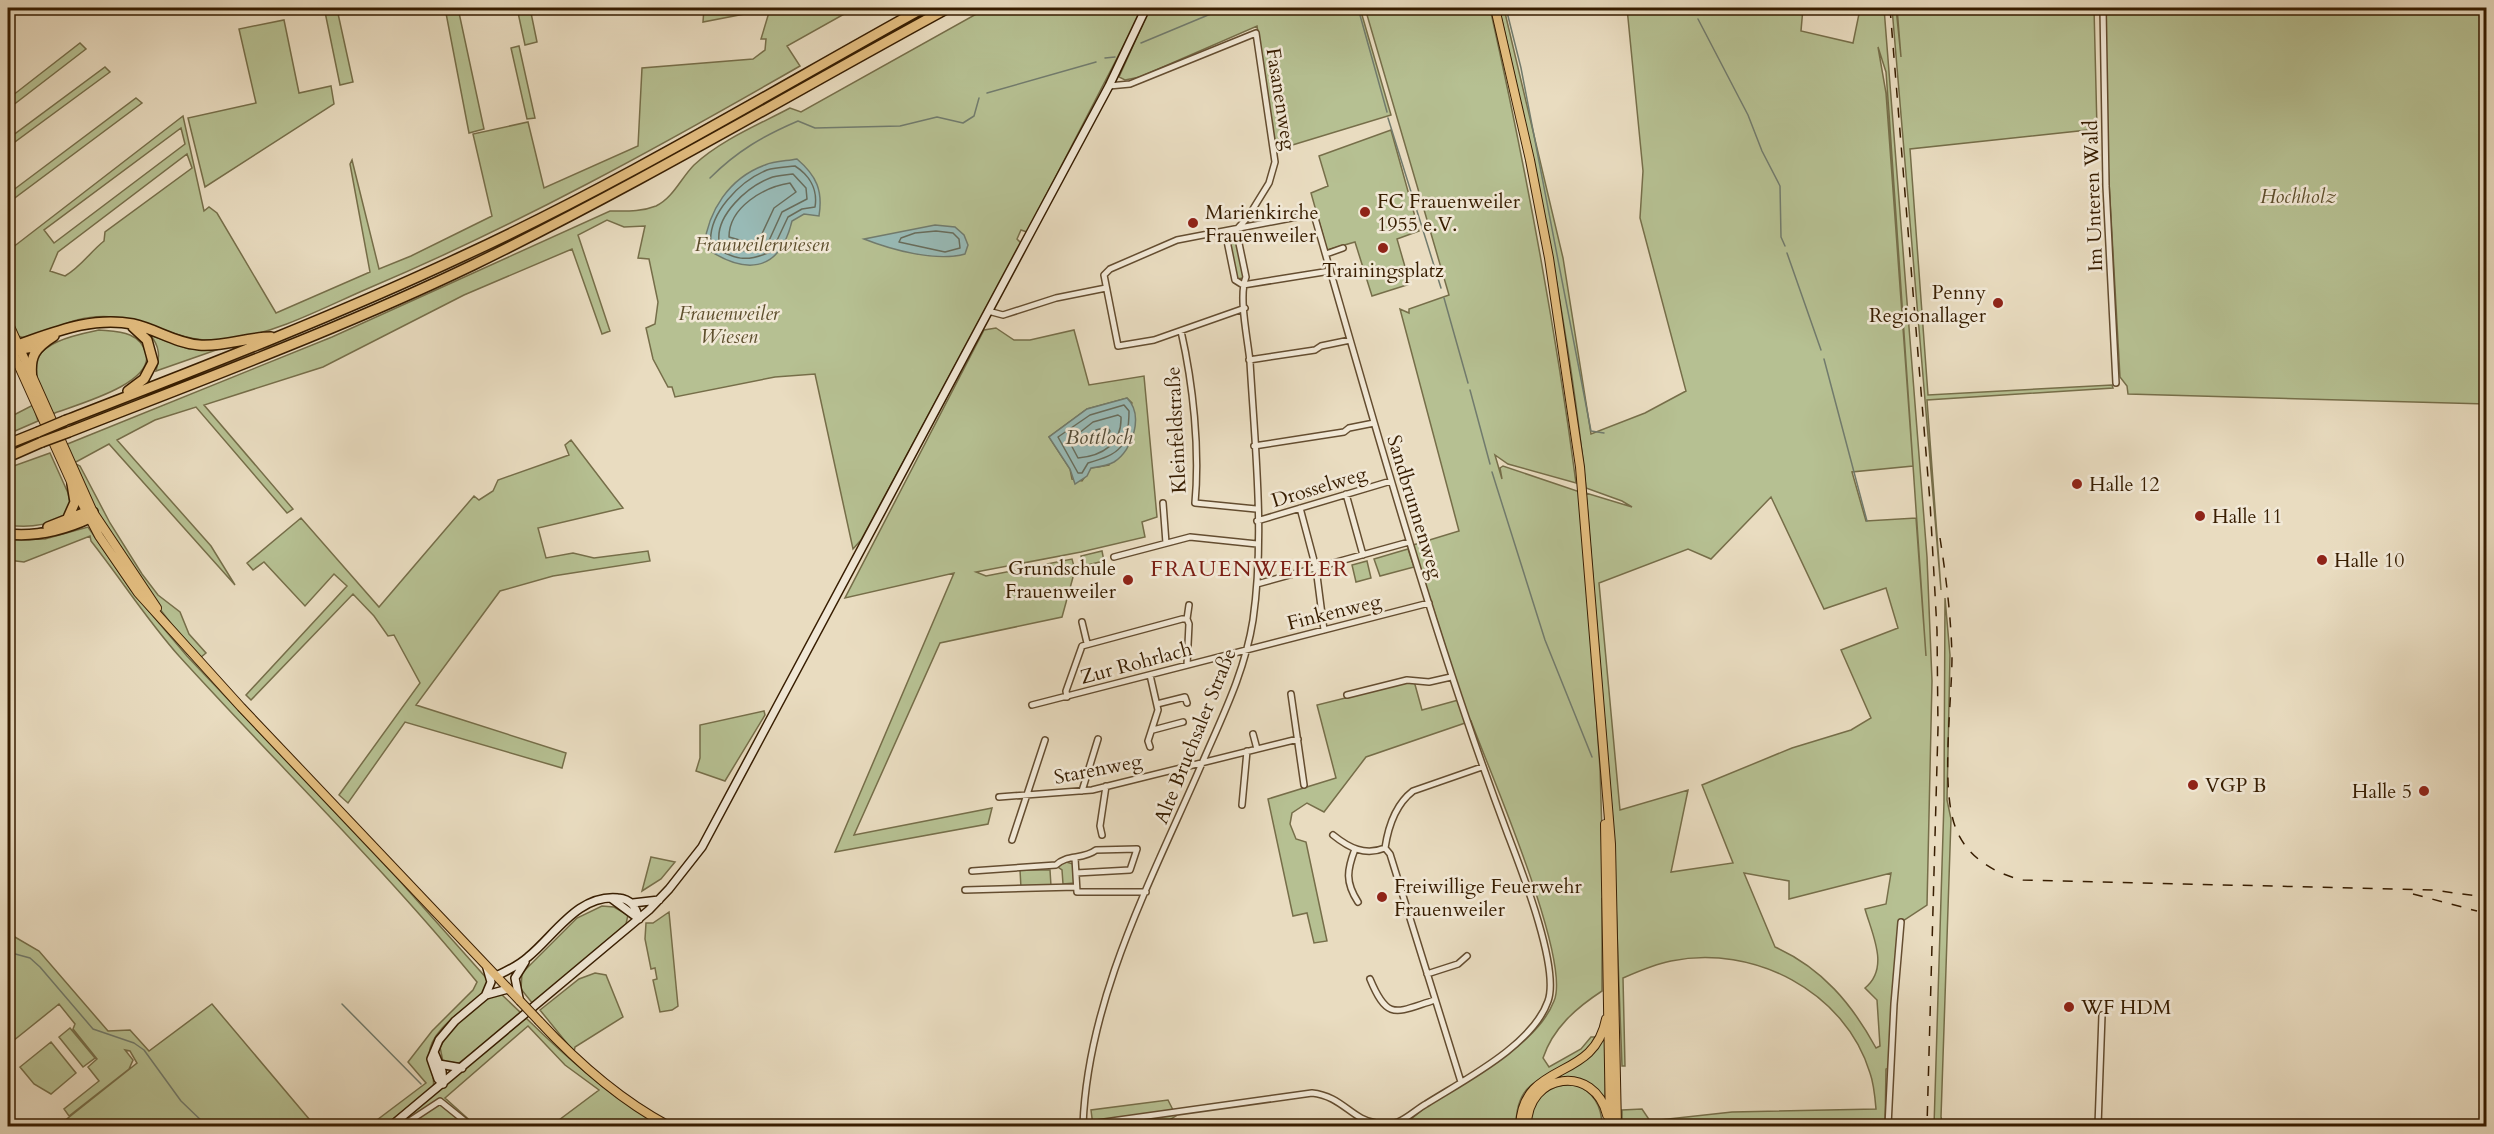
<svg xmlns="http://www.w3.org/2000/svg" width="2494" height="1134" viewBox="0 0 2494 1134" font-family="Cardo,serif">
<rect width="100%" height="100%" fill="#e9dcc0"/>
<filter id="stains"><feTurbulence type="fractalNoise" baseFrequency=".00333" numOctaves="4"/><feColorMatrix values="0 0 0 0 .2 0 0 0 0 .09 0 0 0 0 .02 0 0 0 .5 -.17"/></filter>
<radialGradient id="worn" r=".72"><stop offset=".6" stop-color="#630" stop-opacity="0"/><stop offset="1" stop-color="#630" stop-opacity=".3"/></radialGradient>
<path fill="#b6c092" stroke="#766e49" stroke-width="1.5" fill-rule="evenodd" d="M445,8H458L484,129L469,133Z
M517,8H530L537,42L525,45Z
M704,8H855L787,46L800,66C659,147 518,225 369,288C325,307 279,332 233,339C183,347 157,321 114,317C103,316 88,317 77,320C60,323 35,344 18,336C1,313 8,278 8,251L183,116L204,211L209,207L217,213L276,313L370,272L350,164L352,160L379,269L411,256L492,216L473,134L528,122L544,188L638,146L642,68L753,59L765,50L766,39H761L770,9L703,22ZM181,128L185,144L54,243L44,230ZM187,154L192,168L105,232L104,241C89,253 81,267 65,276L50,271L58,252Z
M987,8H1143L1027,232L1021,230L1017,239L1021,243L861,540L853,549L815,374L775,377L675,397L672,387H668L653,359L646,328L655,324L658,302L649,259L638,258L645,226L624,227L607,220L578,235L610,331L602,334L572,249L464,295L323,367L204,405L293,509L287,513L196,407L155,420L117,440L211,546L235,585L109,444L74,463L80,466L110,523L142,574L158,595L180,612L189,634L206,653L200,658C144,595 98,522 65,445L332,337L610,211C626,211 641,212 656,206C673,198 681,178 694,165C721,140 758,125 790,108L801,112Z
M1150,8H1360L1391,115L1276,150L1257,26L1140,77L1125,80L1119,77Z
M1365,8H1490C1525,165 1555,323 1576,483L1508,464L1495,455L1502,479L1500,468L1503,466L1580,492L1600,768L1604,900L1602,899V991C1576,1008 1553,1028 1543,1058L1549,1067L1581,1049L1591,1037H1597C1592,1043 1587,1051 1582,1056C1552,1081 1516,1073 1516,1126H1396C1408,1124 1416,1114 1426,1107C1443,1095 1462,1085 1480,1073C1507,1054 1541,1034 1554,1001C1572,960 1489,770 1471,721L1366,757L1324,812L1307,803L1292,813L1290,824L1296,839L1306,842L1327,941L1314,943L1307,913L1293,916L1268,799L1336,778L1317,705L1414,681L1422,710L1462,699L1413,545L1459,531L1400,309L1409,313V309L1449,295Z
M1499,8H1504L1506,17L1563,258L1591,434L1645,413L1686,391L1640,218L1643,171L1627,8H1803L1801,31L1853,43L1859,14L1810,8H1884L1927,557L1932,681L1927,905L1903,921L1890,1068L1886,1069L1885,1126L1806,1124L1622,1126V1110L1642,1109L1650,1121L1732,1112L1876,1109C1875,1097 1874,1084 1870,1073C1845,991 1753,944 1671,961C1655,964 1639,971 1623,978L1625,1066H1622L1613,823L1586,493L1632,507L1622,501L1586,488C1569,325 1536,167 1499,8ZM1878,47L1886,72L1889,113L1926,656L1916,518L1866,521L1852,472L1913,466L1886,93ZM1771,497L1824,609L1886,588L1898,628L1841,650L1871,718L1851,730L1792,748L1702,785L1733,863L1671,872L1688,790L1620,810L1599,583L1688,549L1711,559ZM1744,873L1789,881V899L1891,873L1886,904L1865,909C1872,934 1890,968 1865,988L1877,1000L1880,1046L1876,1048C1852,1004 1822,968 1775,947Z
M1892,8H1896L1901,57L1897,8H2094L2097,129L1910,149L1928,395L2112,385L2113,388L1927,400L1941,590Z
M2106,8H2486V404L2128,394L2127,386L2120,377L2106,128Z
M337,9L353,82L340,85L325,12Z
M284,20L299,93L331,86L334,104L205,187L188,118L256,103L239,29Z
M80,43L86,49L8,109V99Z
M519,46L535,118L527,119L511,48Z
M105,67L110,72L8,147V139Z
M136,98L142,103L8,203V194Z
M1391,130L1419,231L1397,239L1410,284L1372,296L1355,242L1327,250L1311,193L1328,186L1319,156Z
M1235,235L1244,278L1237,279L1228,236Z
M996,328L1014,340H1030L1074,330L1089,385L1144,376L1157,517L1142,522L1145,537L1081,552L976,572L986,576L1072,559L1075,570L1062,617L940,643L854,835L992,808L988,824L835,852L954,573L845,598L984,330ZM1127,398L1132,403L1109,465L1091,468L1082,481L1072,479L1070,469L1049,437L1087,409Z
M99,330C118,332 139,331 146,353C155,384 75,405 52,414C47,401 35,383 35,370C33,342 80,334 99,330Z
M150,335L189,349H219L156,371C160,357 160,346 150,335Z
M33,405L38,421L8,434V418Z
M571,440L623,508L538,528L546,558L573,553L594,558L648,551L650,561L553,576L500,591L416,705L566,753L562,768L405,722L348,803L339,795L420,683L394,635L388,636L374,616L353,594L251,700L246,695L347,586L334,574L305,606L264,562L253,570L247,563L301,518L379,607L474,496L479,500L493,491L498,480L569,455L565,445Z
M50,453L68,493L71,508C58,526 28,528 8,525V468Z
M88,527L131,590L187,656L398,879L489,981L487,988L480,996C463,1011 430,1030 429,1055C428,1066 436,1077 433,1087L384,1126H369L426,1083L408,1062L432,1031L473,990L477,982C384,868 278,765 179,656C147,620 121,579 91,541L90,536L24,562L8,560V540L45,539Z
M1408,549L1414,567L1380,576L1374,559Z
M1102,551L1104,561L1083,566L1081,556Z
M1367,561L1371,578L1356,582L1352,565Z
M1945,598L1950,655L1947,800L1951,819L1941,1117L1942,1121L1964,1126H1934L1944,801Z
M764,711L765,715L725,781L696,771L700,758V725Z
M651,857L675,862L661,879L642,891Z
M1063,861L1073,864L1074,883L1063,884L1062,870L1058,867Z
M1020,870H1050L1051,886L1021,888Z
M602,906L614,907L628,915L626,924L533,1004L521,989L522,973L577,918Z
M669,912L678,1006L672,1010L660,1012L653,980L657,979L655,968L651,969L645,939L646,923H653Z
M8,933L39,951L108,1031L130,1030L149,1051L212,1004L315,1126H58L137,1063L130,1051L125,1050L133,1060L129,1069L69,1116L64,1109L99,1081L88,1067L97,1059L73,1029L75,1024L59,1004L8,1045Z
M595,973L606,975L623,1017L575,1047L574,1052L540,1010L579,979Z
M500,993L522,1014L459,1063L443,1062L440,1047C452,1025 476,1002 500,993Z
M526,1018C568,1059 611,1097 661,1126H551L599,1090L565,1065L528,1026L445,1098L476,1126H396Z
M70,1028L95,1058L83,1067L59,1037Z
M1605,1033H1607L1605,1102C1589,1072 1562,1074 1535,1088C1563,1074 1591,1063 1605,1033Z
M51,1042L76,1073L51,1094L34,1084L20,1067Z
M1573,1084C1593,1090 1602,1106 1602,1126H1531C1529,1100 1547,1085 1573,1084Z
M1168,1100L1176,1116C1153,1132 1120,1126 1093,1126L1091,1110Z"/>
<path fill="#98bab6" stroke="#717b6d" stroke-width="1.5" d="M797,159C817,176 823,191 819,216L804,214L792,221C779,275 743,274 704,247C708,211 729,178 765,165C774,161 787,161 797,159Z
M935,225L955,227L964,235L968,245L965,254C936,262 892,250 864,239Z
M1127,398C1144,415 1133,450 1114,462C1107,466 1098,467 1091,468L1087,476L1075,484L1070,469L1049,437L1087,409Z"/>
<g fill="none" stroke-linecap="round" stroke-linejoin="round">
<path stroke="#686c5b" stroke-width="1.5" d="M795,166C809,175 818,189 815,207L802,209L788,217L772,251C747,263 734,260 711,245C707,214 740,181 767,170C775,167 786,167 795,166Z
M793,174L806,188L807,199L782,212L767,245C749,254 735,252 719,241C716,215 747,187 770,178C776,175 786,175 793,174Z
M790,183L796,192L774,208L760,238L750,243L729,237C729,207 764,187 790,183Z
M936,231L953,233L959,239L960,248L945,252L899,242L901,238L915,233Z
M1124,405L1129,411C1129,447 1120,454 1088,463L1082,473H1078L1058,437L1090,415Z
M1118,415L1121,417C1122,444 1102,456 1078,458L1069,441L1093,422Z
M1107,427L1110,431L1102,443L1083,445V441L1096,430Z"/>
<path stroke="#717b6d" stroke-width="1.5" d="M1358,8L1387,112
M1506,8L1521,68L1591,431L1604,433
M1694,8L1696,11
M1366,10L1372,8
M774,11V8
M1698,19L1748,115L1762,151L1780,186L1781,237L1785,246
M1141,43L1225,8
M1105,58L1115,57
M987,93L1096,62
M1388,118L1441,288
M710,178C737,151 763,136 798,121L815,128L900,126L937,117L963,123L974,116L979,98
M1787,253L1821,350
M1444,298L1468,383
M1824,359L1867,521
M1470,390L1490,464
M1492,472L1545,640L1592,757
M8,952L30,958L40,967L93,1029L134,1043L144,1050L181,1101L207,1126
M342,1004L421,1084"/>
<g stroke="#644d30" stroke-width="8">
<path id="minor" d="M2103,8L2106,186L2116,383
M1109,86L1130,84L1256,33L1275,162L1269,183L1248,217L1238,228
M1236,229L1246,277C1238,296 1248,340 1250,362C1255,447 1265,536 1253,620C1245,671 1223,715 1203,761C1153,877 1088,996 1083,1125L1312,1093C1342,1096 1352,1120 1376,1123C1382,1125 1392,1124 1398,1122C1408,1118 1417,1109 1426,1104C1464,1080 1533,1045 1548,1001C1560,968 1521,869 1508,835C1432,633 1375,425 1315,218L1307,215L1177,240L1110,269L1104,275L1118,346L1154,340L1245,308
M1225,231L1235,280L1243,285
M1326,254L1343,248
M1243,285L1330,271
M988,311L1003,315L1056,298L1106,288
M1181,331C1193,384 1200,449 1195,503L1256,509
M1249,360L1315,350L1321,346L1350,340
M1254,446L1344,432L1349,428L1374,423
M1346,494L1363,555
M1163,503L1166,543
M1300,508L1316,568L1324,630
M1257,521L1391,481
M1114,557L1190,537L1257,544
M1257,584L1409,542
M1187,619L1189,605
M1082,622L1087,643
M1150,675L1158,710L1148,741L1150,747
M1291,694L1304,785
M1347,695L1407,680L1429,682L1451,677
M1067,697L1066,691L1082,646L1182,619H1187L1189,624L1187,665
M1157,704L1185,697L1187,703
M1032,705L1429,603
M1153,730L1183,722
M1253,734L1257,749
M1082,791L1098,739
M999,797L1092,790L1298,739
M1242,805L1247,751
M1102,835L1100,826L1106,786
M1333,835C1349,848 1365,856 1385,848
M1012,840L1045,740
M1355,849C1347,870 1345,882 1358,902
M1075,858L1077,892H1146
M972,871L1056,865C1067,854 1083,860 1096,850L1137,849L1130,870L1076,873
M965,890L1076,887
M1427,974L1458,964L1467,956
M1370,979C1388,1022 1396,1012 1435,1000
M1461,1082L1390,854L1385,848C1388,828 1396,804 1413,791L1482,767
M402,1126L440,1101L471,1126
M1888,1126L1894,1004L1901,922
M2098,1126L2102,1015"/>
</g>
<g stroke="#371d00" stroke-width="10">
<path id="secondary" d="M612,899L639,919
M633,903L659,900
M496,976C507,971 519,965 528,957C555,935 578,894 618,898C631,899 636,907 639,919
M486,994L491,982L487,968
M519,998L515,978L525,962
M434,1052L442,1071L443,1084
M439,1064L462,1068
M443,1084L438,1079L431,1059L439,1040L455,1021L486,995L508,989
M391,1126L649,910L669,889L702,847L1027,239L1109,86L1146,8"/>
</g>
<g stroke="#371d00" stroke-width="10">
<path id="primary" d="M1495,8L1530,160L1549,258L1580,467L1611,844L1617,1126
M8,322L93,512L157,608
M8,342L72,484L99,536L138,593L241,707L520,1001
M1605,824L1610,1126
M539,1021C577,1062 620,1100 669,1126
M1028,1126L1083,1125
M1520,1126C1523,1059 1594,1083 1606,1019
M1527,1126C1527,1072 1595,1064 1607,1115"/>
</g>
<g stroke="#371d00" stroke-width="12">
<path id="motorway" d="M11,351L17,345C55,332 92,316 133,324C156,329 175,343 199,345C224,347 247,337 271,337
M11,351L38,346
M32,379C29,356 35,348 54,336
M128,391L144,379L153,362L147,340L133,327
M64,421C198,369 333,317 463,256C621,183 771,92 923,8
M69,432C204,379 342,328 473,265C635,186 790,94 948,8
M8,444L38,432
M8,457L42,442
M67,520L75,502L72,484
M48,527L86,512H93
M8,534C36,537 64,530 90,518L93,512"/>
</g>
<use href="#minor" stroke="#f1e8d6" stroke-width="5"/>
<use href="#secondary" stroke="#f1e8d6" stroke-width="7"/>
<use href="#primary" stroke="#e4be80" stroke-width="8"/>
<use href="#motorway" stroke="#e4be80" stroke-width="9"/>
<path stroke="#371d00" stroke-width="1.5" stroke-dasharray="10 10" stroke-linecap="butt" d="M1890,8L1930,502L1937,630L1938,728L1927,1126
M1940,538C1946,576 1951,617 1952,656C1952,703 1940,789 1956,829C1967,857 1995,874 2023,880L2432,890L2486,897
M2413,894L2477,911"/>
<g stroke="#371d00" stroke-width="10" stroke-linecap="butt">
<path id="primary-bridge" d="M520,1001L539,1021"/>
</g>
<g stroke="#371d00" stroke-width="12" stroke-linecap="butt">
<path id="motorway-bridge" d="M38,432L64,421
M42,442L69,432"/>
</g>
<use href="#primary-bridge" stroke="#e4be80" stroke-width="8"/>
<use href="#motorway-bridge" stroke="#e4be80" stroke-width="9"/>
</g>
<g fill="#8f2418" stroke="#f1e8d6" stroke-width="2">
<circle cx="1365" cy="212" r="6"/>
<circle cx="1193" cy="223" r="6"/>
<circle cx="1383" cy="248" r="6"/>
<circle cx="1998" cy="303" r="6"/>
<circle cx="2077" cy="484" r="6"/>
<circle cx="2200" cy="516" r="6"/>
<circle cx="2322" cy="560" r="6"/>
<circle cx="1128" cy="580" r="6"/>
<circle cx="2193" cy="785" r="6"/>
<circle cx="2424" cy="791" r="6"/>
<circle cx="1382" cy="897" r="6"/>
<circle cx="2069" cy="1007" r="6"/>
</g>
<g text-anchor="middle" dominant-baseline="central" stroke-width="5" stroke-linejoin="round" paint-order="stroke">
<g font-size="20" fill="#371d00" stroke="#f1e8d6">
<text transform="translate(1281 99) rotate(81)">Fasanenweg</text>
<text transform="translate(2093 196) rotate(-92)">Im Unteren Wald</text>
<text transform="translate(1176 430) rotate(-93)">Kleinfeldstraße</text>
<text transform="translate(1319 487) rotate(-17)">Drosselweg</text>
<text transform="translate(1415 507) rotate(73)">Sandbrunnenweg</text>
<text transform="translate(1334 612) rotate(-14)">Finkenweg</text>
<text transform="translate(1136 663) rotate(-15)">Zur Rohrlach</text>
<text transform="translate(1195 736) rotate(-68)">Alte Bruchsaler Straße</text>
<text transform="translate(1098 769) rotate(-11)">Starenweg</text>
</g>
<g font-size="20" font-style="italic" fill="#5d4e2c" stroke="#f1e8d6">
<text x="2298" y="196">Hochholz</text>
<text x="762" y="244">Frauweilerwiesen</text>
<text x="729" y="313">Frauenweiler<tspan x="729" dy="23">Wiesen</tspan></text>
</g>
<g font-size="20" fill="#371d00" stroke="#f1e8d6" text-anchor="start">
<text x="1377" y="201">FC Frauenweiler<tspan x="1377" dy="23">1955 e.V.</tspan></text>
<text x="1205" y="212">Marienkirche<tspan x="1205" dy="23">Frauenweiler</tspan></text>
<text x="1383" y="270" text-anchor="middle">Trainingsplatz</text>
<text x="1986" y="292" text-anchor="end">Penny<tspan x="1986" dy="23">Regionallager</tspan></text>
<text x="2089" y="484">Halle 12</text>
<text x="2212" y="516">Halle 11</text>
<text x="2334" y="560">Halle 10</text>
<text x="1116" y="568" text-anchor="end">Grundschule<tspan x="1116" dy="23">Frauenweiler</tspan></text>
<text x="2205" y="785">VGP B</text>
<text x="2412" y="791" text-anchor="end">Halle 5</text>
<text x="1394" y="886">Freiwillige Feuerwehr<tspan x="1394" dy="23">Frauenweiler</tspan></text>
<text x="2081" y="1007">WF HDM</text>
</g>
<g font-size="21" font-style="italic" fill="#544c37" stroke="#f1e8d6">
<text x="1099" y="437">Bottloch</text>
</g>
<g font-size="22" letter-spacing="1.5" fill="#7a1f14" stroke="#f1e8d6">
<text x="1250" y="569">FRAUENWEILER</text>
</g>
</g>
<rect width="2494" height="1134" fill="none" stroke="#e9dcc0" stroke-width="30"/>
<rect x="9" y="9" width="2476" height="1116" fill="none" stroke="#371d00" stroke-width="3"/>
<rect x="15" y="15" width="2464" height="1104" fill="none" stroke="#371d00" stroke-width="1.5"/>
<rect width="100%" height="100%" filter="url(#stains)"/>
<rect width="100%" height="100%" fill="url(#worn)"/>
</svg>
